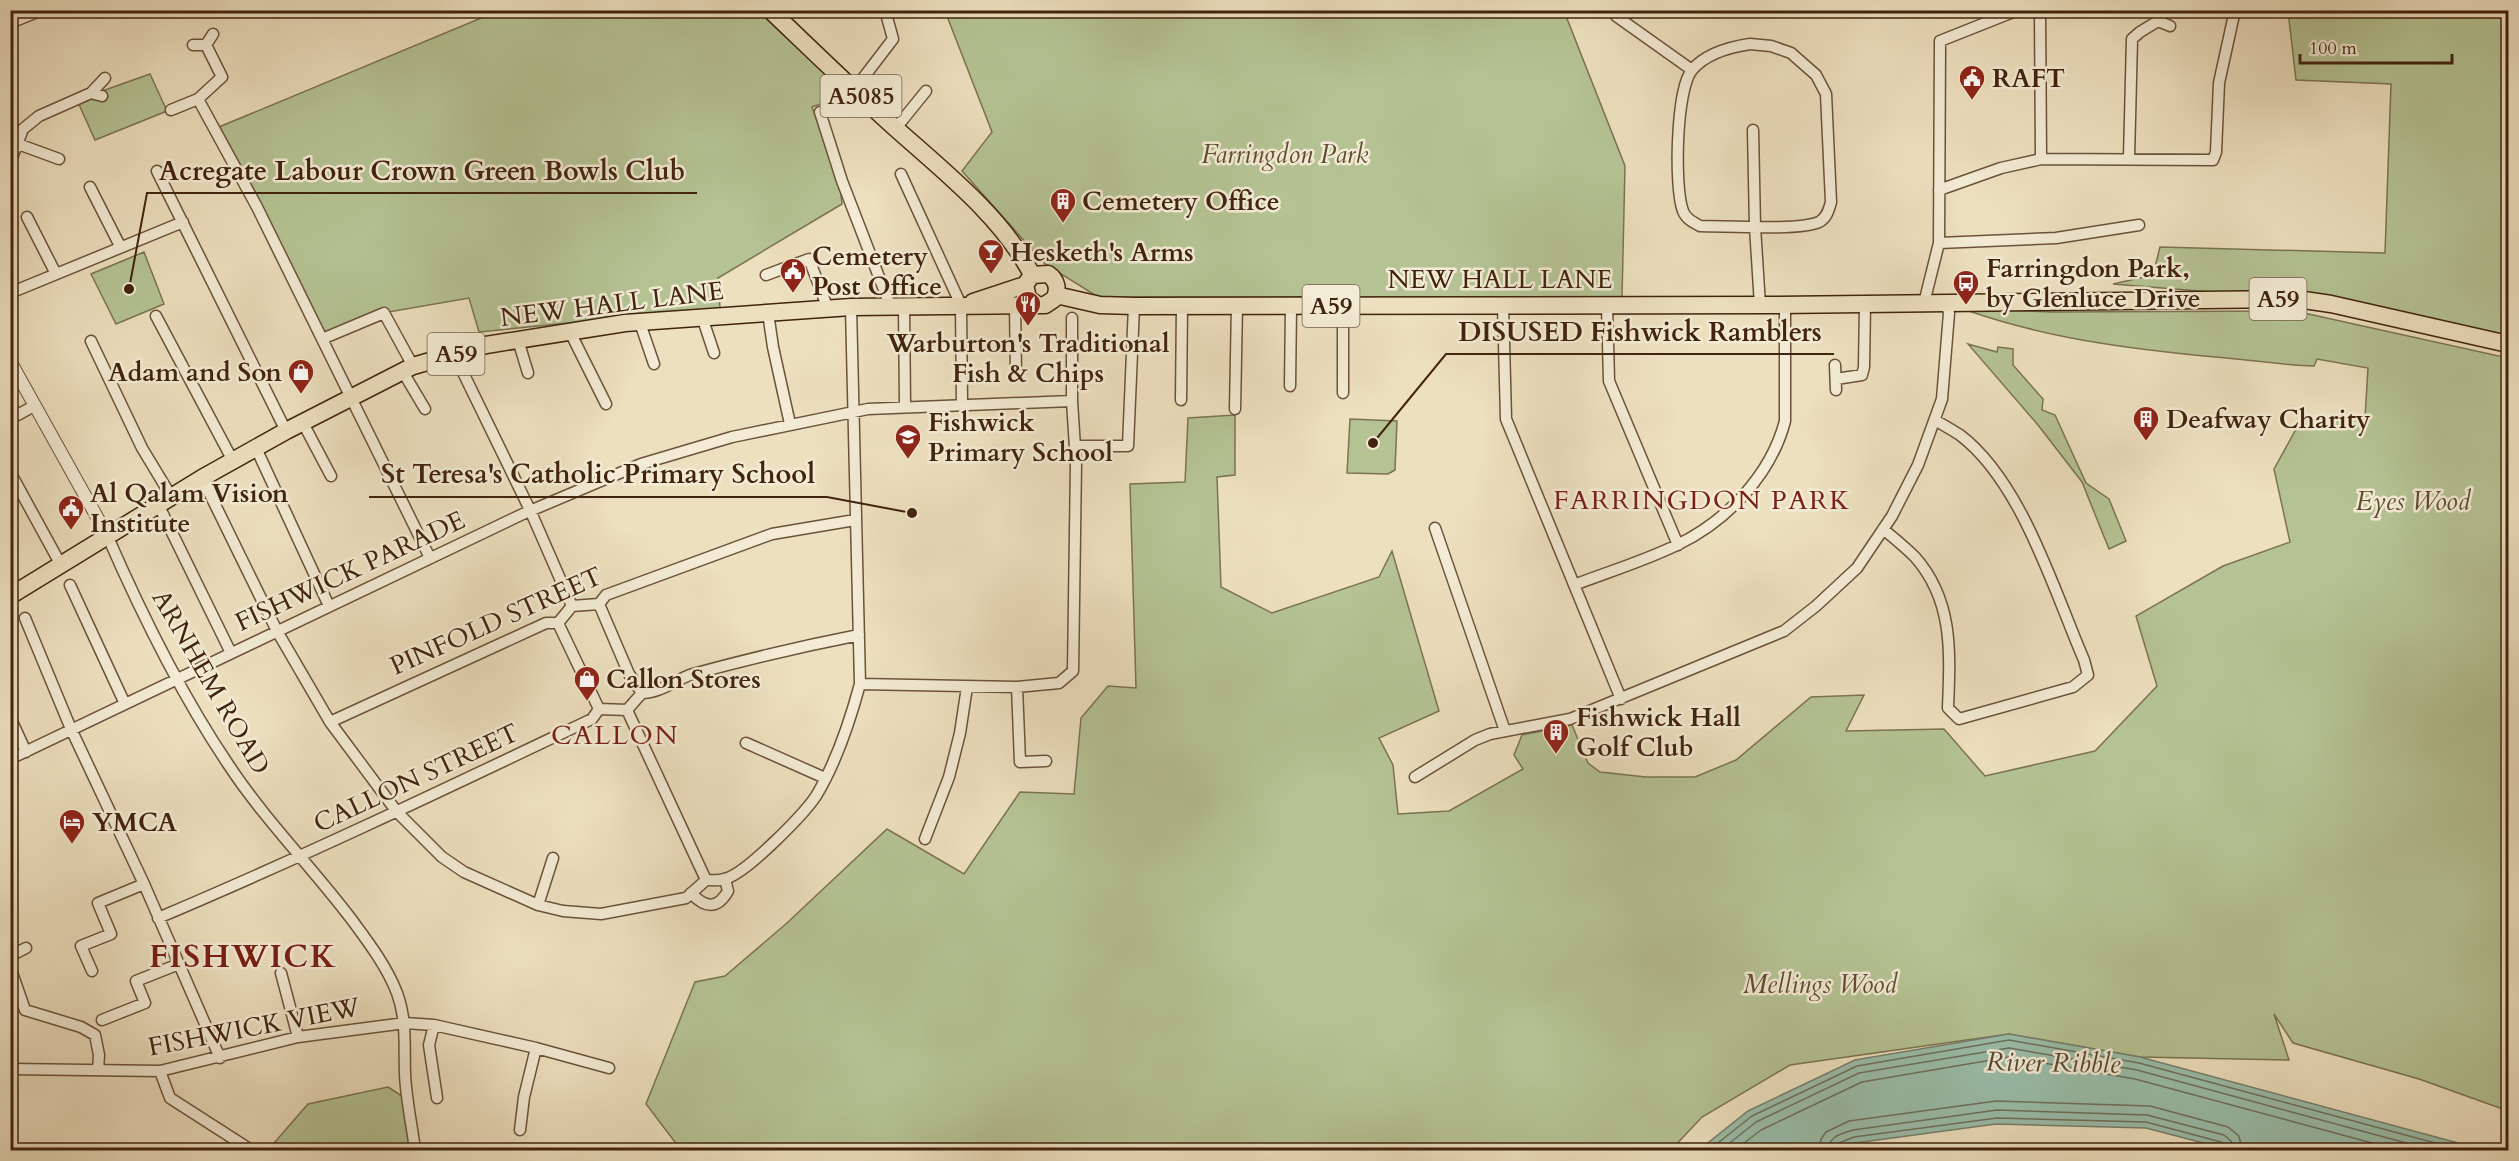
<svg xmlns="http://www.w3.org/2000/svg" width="2519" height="1161" viewBox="0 0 2519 1161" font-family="Cardo,serif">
<rect width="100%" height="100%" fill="#ede0bf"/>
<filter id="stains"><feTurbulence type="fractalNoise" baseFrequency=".00333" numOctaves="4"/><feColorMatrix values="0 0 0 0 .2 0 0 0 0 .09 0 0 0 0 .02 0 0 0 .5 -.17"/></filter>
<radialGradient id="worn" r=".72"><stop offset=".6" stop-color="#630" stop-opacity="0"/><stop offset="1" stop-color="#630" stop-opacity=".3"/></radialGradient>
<path fill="#b5c394" stroke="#7b7351" stroke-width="1.5" d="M498,11H759L823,67L848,94L812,107L840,186L842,204L718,278L720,308L479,332L469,298L377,314L324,335L219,127Z
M945,11H1564L1625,166L1622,297H1098L1045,264L962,171L992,132Z
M2288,11H2508V342L2297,299L2113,284L2153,275L2160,247L2385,253L2391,84L2296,80Z
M150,74L167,111L95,140L77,100Z
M144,252L164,304L116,324L91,274Z
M1980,309L2052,312L2295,311L2508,358V1111L2419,1079L2293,1043L2274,1014L2289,1060L2140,1057L2009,1034L1790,1065L1702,1117L1671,1150H681L646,1104L695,982L725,976L787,923L887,829L964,874L1020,792L1074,794L1081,718L1108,686L1136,688L1130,484L1185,482L1188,418L1235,415V475L1217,477L1221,587L1272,613L1379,577L1392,551L1439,711L1379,738L1393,765L1398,814L1449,811L1523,769L1514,755L1522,735L1572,725L1588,763L1600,772L1646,777H1695L1736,760L1811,697L1864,695L1846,731L1944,729L1985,776L2095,751L2157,686L2136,616L2223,566L2290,542L2274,469L2301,420L2365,417L2368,368L2317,359L2314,366C2288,366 2262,361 2236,359C2147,351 2055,341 1969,311Z
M1968,344L1997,352L1998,347L2013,349V365L2043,399L2042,410L2055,415L2086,483L2109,499L2126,541L2109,549L2082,482L2038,425Z
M1350,419L1397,421L1395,470L1388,474L1347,473Z
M388,1087L408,1100L415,1150H268L308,1104Z"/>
<path fill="#9abeab" stroke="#76806c" stroke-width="1.5" d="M2009,1034L2140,1057L2484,1150H2230L2146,1128L1996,1124L1855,1143L1834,1150H1699L1748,1111L1855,1060Z"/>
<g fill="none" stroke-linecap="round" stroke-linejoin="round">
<path stroke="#6e705c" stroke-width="1.5" d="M1709,1150L1752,1116L1857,1066L2009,1040L2139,1063L2461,1150
M1721,1150L1756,1122L1859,1073L2009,1048L2137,1070L2432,1150
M1735,1150L1761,1130L1862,1082L2009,1057L2135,1079L2398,1150
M1819,1150L1821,1139L1826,1132L1849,1121L1996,1101L2150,1106L2228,1127L2239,1136L2242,1150
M1828,1150C1829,1136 1841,1134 1853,1130L1997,1110L2147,1115L2224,1135L2231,1141L2233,1150
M1836,1150L1839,1143L1854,1137L1997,1118L2146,1122L2221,1142L2225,1145L2226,1150"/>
<g stroke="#6c523a" stroke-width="13">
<path id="minor" d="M2040,10L2041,159
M1616,16L1692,70
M2158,21L2170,26
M10,23L42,10
M1750,44L1771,46L1791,53L1816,75L1826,94L1831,202C1829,209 1827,218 1819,222C1799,231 1726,226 1700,226C1693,222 1686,219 1683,211C1674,188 1676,89 1692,70C1706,53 1730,47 1750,44Z
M193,45H206L213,34
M854,90L893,39L885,10
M91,93L105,78
M198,99L222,77L206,45
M171,110L198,99L257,207L430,558
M820,112L842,181L891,308
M896,128L926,91
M1753,130L1755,227L1760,305
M18,144L59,159
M2129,158L2132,39L2140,32L2158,21V10
M10,163L23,129L39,116L91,93L102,96
M157,171L286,431
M901,174L961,305L962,404
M90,187L120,246
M1939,190L2001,168L2041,159L2213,160L2216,152L2219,83L2235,10
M27,217L56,274
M1939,243L2056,238L2139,225
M766,275L809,259L828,309
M10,293L183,222
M1924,303L1939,243L1940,41L2018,10
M1503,305L1506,419L1621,699
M1607,305L1609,381L1678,545
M1015,306L1016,375
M1343,306V393
M904,307L905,406
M768,313L773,347L790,424
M156,316L233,461
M702,317L714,353
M640,323L654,364
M570,332L606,404
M322,339L384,313L413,366
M518,340L528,373
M91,341L142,448L171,496
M454,354L530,510L572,606
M1835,365L1836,390
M403,372L425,409
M1836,379L1862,375L1864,367L1865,304
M1290,386L1291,306
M1181,400L1182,306
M1235,409L1237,305
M10,419L34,406
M303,423L331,476
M1075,446H1128L1134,306
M256,448L329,606
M10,472L61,565
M202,478L277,631L330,722L397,812L442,857L464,872L538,905L563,911L601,914L686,898L706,880
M158,504L231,653
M1435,528L1505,731
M1883,529C1894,538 1905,547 1915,557C1954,601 1950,654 1948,708L1959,719L2073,687L2088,675L2084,660C2054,591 2022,482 1960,435C1952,430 1944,425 1936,421
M107,535C141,613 180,693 228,764C264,819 312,867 352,920C369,943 387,967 397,993C407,1020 404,1046 405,1074C406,1099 412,1125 415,1150
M70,585L125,704
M1574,585C1608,572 1644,561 1677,545C1727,521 1771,475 1785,421V305
M599,604L606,595L772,534L855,520
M599,604L629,674L642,693
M25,618L71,729L144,884L220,1058
M558,623L599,709
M860,684L1017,687
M599,709L627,710L642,693C661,693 676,679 693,674C748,659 803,646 859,635
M627,710L706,880
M10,717L26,752
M330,722L546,623H558L572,606L599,604
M746,743L825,778
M10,759L525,513L641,464L732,437L868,409L1072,401
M1046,761L1020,762L1017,687L1059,683L1073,671L1076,463L1072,401V318
M1415,777L1475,740L1490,734L1570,719L1784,631L1816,606L1857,568L1892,516L1918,465L1942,399L1949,313L1946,302
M925,839L949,777L960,733L967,687
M10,863H12
M706,880C712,880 719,881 724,879C745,875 804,814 816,796C836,763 850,721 860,684L851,307
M691,893C705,908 717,910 728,891L725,879
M538,905L553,858
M158,918C305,856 449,787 592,719L599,709
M10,956L26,948
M10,967L25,1010L81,1027L95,1035L99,1055L98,1070
M92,971L81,946L111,934L98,903L144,884
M281,973L298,1037
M102,1020L145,1003L136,981L179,964
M434,1025L429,1045L437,1098
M10,1069L160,1071L298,1037L405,1023L434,1025L536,1048L609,1068
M160,1071L170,1098L251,1150
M520,1130L524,1097L536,1048"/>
</g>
<g stroke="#6c523a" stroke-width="14">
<path id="tertiary" d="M10,361L107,535"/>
</g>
<g stroke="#41230e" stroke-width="19">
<path id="trunk" d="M770,10C811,49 851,88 893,126C941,169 1003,217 1032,275
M1056,295L1100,305L1134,306L1772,305L2297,299L2331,304L2508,344
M973,302L1025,285
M10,596L202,478L286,431L413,366L486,345L625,323L851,307L1045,305L1054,299C1059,290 1057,280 1048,274L1032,275L1025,285L1028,298L1036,304"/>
</g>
<use href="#minor" stroke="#f3ebd5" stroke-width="10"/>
<use href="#tertiary" stroke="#f3ebd5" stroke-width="12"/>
<use href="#trunk" stroke="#ede0bf" stroke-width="16"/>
</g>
<defs>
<g id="civic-pin" transform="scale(1.35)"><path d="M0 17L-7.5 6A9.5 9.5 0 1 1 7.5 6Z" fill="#8f2418" stroke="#f3ebd5"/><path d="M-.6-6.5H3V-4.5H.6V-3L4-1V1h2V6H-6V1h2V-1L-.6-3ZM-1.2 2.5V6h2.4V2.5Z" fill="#fff"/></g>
<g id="building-pin" transform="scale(1.35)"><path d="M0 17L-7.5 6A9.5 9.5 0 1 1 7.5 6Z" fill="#8f2418" stroke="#f3ebd5"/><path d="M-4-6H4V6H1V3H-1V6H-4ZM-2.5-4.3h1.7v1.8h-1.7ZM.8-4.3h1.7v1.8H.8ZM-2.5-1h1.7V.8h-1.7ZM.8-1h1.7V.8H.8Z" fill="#fff"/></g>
<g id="bar-pin" transform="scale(1.35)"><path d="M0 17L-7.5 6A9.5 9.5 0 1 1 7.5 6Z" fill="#8f2418" stroke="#f3ebd5"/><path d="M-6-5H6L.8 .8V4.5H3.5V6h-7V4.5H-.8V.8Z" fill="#fff"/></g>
<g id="bus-pin" transform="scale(1.35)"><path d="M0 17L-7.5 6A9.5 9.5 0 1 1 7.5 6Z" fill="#8f2418" stroke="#f3ebd5"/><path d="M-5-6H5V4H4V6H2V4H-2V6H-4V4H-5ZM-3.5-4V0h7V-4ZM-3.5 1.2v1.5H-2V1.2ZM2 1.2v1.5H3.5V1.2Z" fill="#fff"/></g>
<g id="restaurant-pin" transform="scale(1.35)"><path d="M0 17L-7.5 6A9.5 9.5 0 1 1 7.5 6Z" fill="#8f2418" stroke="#f3ebd5"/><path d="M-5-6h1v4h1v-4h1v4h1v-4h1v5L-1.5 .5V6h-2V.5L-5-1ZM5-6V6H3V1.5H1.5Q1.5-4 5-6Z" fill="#fff"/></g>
<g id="shop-pin" transform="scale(1.35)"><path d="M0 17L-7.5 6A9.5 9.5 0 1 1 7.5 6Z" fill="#8f2418" stroke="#f3ebd5"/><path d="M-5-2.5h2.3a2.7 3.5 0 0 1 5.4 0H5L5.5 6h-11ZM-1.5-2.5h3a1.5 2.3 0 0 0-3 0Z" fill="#fff"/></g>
<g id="school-pin" transform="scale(1.35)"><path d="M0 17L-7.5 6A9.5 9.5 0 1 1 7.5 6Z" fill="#8f2418" stroke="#f3ebd5"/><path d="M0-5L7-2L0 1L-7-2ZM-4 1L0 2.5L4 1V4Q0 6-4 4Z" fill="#fff"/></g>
<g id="hotel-pin" transform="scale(1.35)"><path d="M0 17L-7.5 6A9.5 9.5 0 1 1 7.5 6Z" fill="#8f2418" stroke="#f3ebd5"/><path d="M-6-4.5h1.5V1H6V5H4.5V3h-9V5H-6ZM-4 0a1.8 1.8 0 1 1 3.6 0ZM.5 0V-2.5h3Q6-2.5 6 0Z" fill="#fff"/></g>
</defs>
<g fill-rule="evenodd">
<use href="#civic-pin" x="1972" y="78"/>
<use href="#building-pin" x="1063" y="201"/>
<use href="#bar-pin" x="991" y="252"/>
<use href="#civic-pin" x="793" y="271"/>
<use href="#bus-pin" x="1966" y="283"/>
<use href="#restaurant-pin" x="1028" y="304"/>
<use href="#shop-pin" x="301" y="372"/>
<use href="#building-pin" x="2146" y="419"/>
<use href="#school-pin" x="908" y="437"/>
<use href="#civic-pin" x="71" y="508"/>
<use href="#shop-pin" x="587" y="679"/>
<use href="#building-pin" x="1556" y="732"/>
<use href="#hotel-pin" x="72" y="822"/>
</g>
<g text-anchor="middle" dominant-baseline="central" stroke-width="5" stroke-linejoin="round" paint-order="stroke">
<g fill="#f3ebd5" stroke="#765f4a" stroke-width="1.5">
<rect x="820.5" y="75" width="81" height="42" rx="4.5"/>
<rect x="2249.5" y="278" width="57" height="42" rx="4.5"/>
<rect x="1302.5" y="285" width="57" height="42" rx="4.5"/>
<rect x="427.5" y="333" width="57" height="42" rx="4.5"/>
</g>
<g font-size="24" font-weight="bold" fill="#41230e">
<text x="861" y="96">A5085</text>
<text x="2278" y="299">A59</text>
<text x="1331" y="306">A59</text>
<text x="456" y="354">A59</text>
</g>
<g font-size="26" font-weight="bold" fill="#41230e" stroke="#f3ebd5" text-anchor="start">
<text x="1992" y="78">RAFT</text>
<text x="1082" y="201">Cemetery Office</text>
<text x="1010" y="252">Hesketh's Arms</text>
<text x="812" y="256">Cemetery<tspan x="812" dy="30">Post Office</tspan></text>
<text x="1986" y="268">Farringdon Park,<tspan x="1986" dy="30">by Glenluce Drive</tspan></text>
<text x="1028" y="343" text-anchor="middle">Warburton's Traditional<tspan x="1028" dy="30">Fish &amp; Chips</tspan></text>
<text x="282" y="372" text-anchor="end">Adam and Son</text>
<text x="2166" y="419">Deafway Charity</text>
<text x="928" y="422">Fishwick<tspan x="928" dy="30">Primary School</tspan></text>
<text x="90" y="493">Al Qalam Vision<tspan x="90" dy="30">Institute</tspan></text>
<text x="606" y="679">Callon Stores</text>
<text x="1576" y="717">Fishwick Hall<tspan x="1576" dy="30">Golf Club</tspan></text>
<text x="92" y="822">YMCA</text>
</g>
<g font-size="26" font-style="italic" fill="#5e4b30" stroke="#f3ebd5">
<text x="1285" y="154">Farringdon Park</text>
<text x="2413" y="501">Eyes Wood</text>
<text x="1820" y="984">Mellings Wood</text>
</g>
<g font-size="26" fill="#41230e" stroke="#f3ebd5">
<text x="1500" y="279">NEW HALL LANE</text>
<text transform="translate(612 304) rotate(-7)">NEW HALL LANE</text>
<text transform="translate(350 571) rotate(-25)">FISHWICK PARADE</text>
<text transform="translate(496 621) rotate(-24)">PINFOLD STREET</text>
<text transform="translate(211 682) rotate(60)">ARNHEM ROAD</text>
<text transform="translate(416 778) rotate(-25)">CALLON STREET</text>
<text transform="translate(254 1027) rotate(-11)">FISHWICK VIEW</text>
</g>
<g font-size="27" letter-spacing="1.5" fill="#7a1f14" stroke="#f3ebd5">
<text x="1702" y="500">FARRINGDON PARK</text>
<text x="615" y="735">CALLON</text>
</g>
<g font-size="27" font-style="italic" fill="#574a35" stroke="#f3ebd5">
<text transform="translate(2053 1063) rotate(1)">River Ribble</text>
</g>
<g font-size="32" font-weight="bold" letter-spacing="1.5" fill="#7a1f14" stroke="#f3ebd5">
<text x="243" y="957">FISHWICK</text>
</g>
</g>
<path fill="none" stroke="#41230e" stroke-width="2" d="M129 289L147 193H697M1373 443L1446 354H1834M912 513L827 497H369"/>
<g fill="#41230e" stroke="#f3ebd5" stroke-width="2">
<circle cx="129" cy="289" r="6"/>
<circle cx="1373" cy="443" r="6"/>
<circle cx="912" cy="513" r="6"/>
</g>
<g font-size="27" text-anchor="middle" font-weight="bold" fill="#41230e" stroke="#f3ebd5" stroke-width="5" stroke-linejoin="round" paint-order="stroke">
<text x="422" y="180">Acregate Labour Crown Green Bowls Club</text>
<text x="1640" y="341">DISUSED Fishwick Ramblers</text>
<text x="598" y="483">St Teresa's Catholic Primary School</text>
</g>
<rect width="2519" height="1161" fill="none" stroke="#ede0bf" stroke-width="36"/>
<rect x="12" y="12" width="2495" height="1137" fill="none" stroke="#41230e" stroke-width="3"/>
<rect x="18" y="18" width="2483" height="1125" fill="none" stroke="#41230e" stroke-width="1.5"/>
<path d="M2300 54v9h152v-9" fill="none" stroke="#41230e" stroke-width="3"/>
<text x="2309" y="54" font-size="18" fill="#41230e" stroke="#f3ebd5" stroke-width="4.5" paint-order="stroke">100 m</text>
<rect width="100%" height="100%" filter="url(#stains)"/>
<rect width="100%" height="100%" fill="url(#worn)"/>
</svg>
